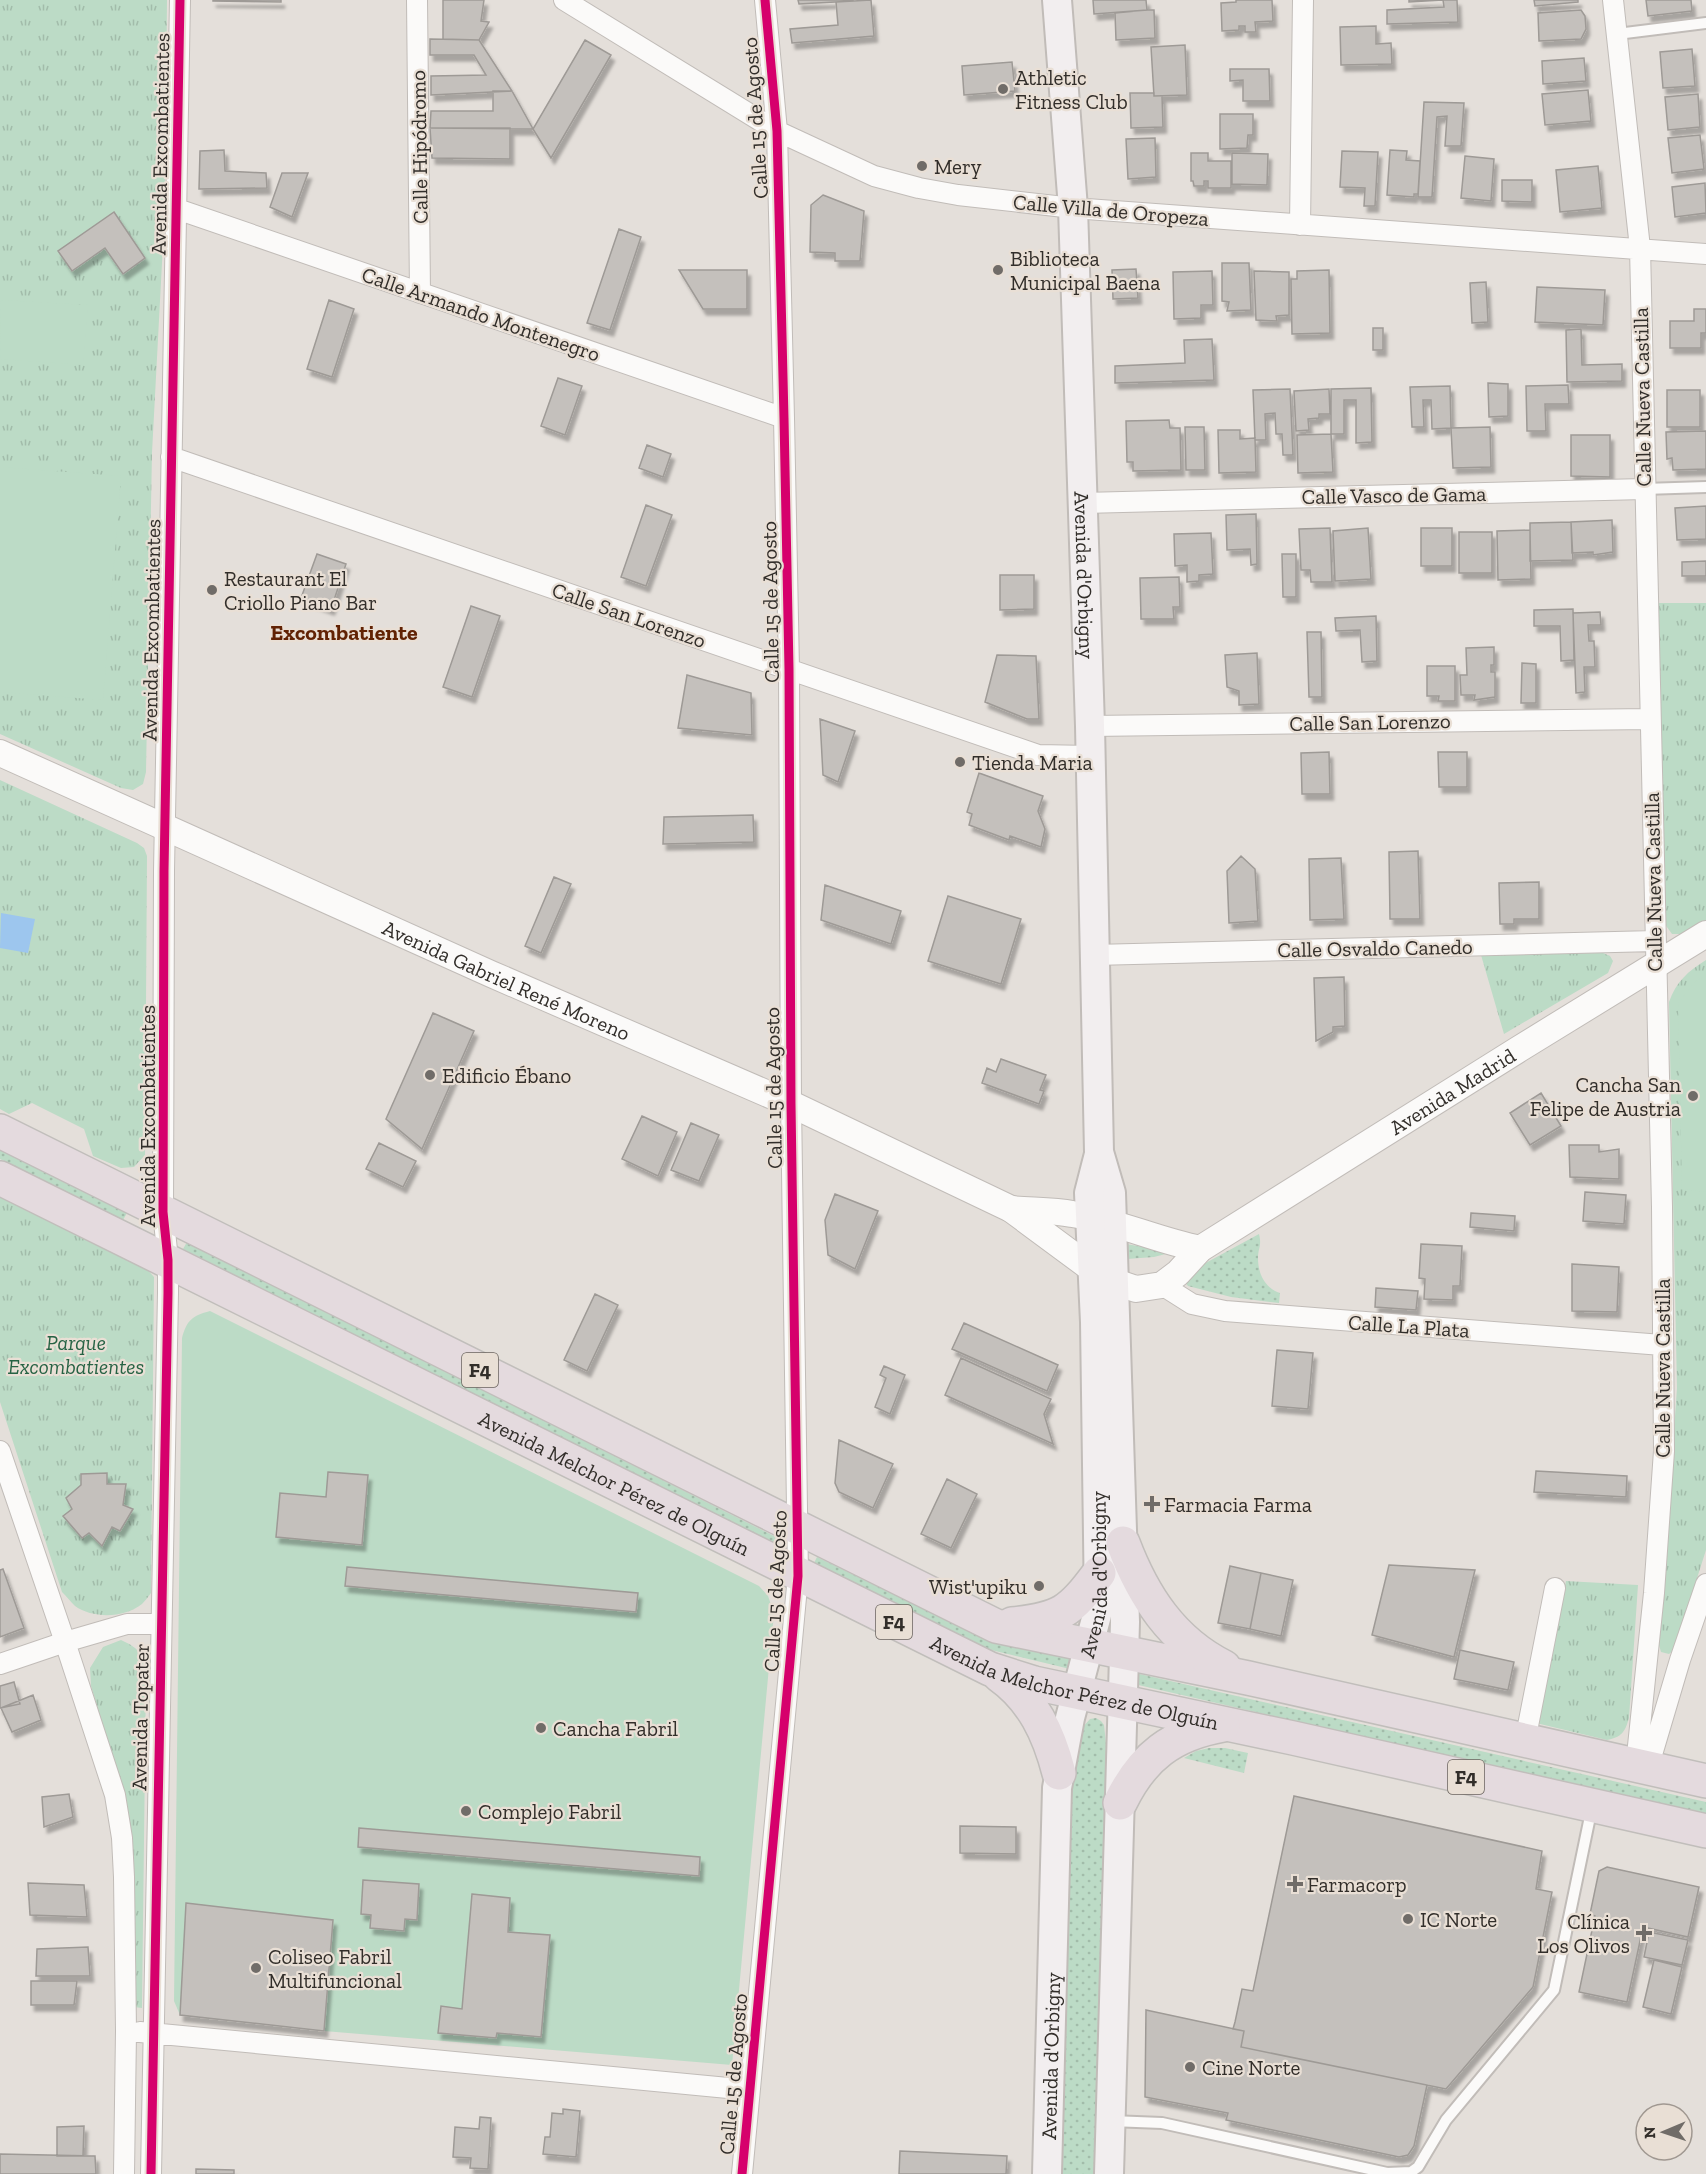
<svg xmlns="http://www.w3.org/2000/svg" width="1706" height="2174" viewBox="0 0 1706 2174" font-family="'Zilla Slab',serif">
<defs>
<pattern id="grass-dots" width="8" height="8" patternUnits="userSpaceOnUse" patternTransform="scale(1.5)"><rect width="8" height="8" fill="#bcdbc6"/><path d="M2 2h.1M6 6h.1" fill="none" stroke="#a2bcaa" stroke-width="1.8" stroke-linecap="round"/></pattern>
<pattern id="park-tufts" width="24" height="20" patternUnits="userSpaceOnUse" patternTransform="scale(1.5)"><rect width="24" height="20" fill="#bcdbc6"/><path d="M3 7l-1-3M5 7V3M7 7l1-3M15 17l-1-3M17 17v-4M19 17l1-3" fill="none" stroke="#a2bcaa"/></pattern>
<filter id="shadow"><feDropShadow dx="3.5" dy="6" stdDeviation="1.5" flood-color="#0004"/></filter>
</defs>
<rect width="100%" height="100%" fill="#e4dfda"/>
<path fill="url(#grass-dots)" d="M0,1149L127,1213L123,1220L0,1159Z
M1259,1234C1262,1246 1258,1248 1258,1258C1258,1274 1265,1288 1280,1293L1279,1303L1231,1297L1188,1286L1184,1281L1189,1272Z
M187,1242L778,1538L774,1546L183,1249Z
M1126,1244L1173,1252L1154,1257L1127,1259Z
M817,1557L987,1640L1072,1659L1070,1669L983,1648L813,1565Z
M1135,1673L1706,1802V1816L1134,1684Z
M1096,1718L1101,1721L1104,1725L1108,1761L1096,2174H1061L1072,1792L1082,1728L1090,1719Z
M1209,1748H1225L1248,1753L1244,1773L1184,1758L1196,1751Z"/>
<path fill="url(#park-tufts)" d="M0,0H167L165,206L152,453L146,772L143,784L133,790L121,788L0,734Z
M1656,603H1706V920L1684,934H1672L1664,923Z
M0,780L137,843L144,848L147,856L145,1155L134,1167L121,1168L93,1156L84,1129L32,1103L9,1114L0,1109Z
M1603,953L1610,956L1613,961L1608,973L1504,1034L1481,955Z
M1706,960V1550L1674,1650L1669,1654L1661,1652L1659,1645L1677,1388L1669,1002C1676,982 1688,971 1706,960Z
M0,1196L144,1266L154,1277L151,1593C148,1597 145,1601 142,1604C125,1618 93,1619 75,1606C71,1602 66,1596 62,1592L0,1402Z
M1566,1581L1638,1585L1629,1718C1625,1732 1622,1737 1607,1740L1536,1723Z
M121,1640C141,1649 143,1655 146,1676L142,2008L134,2007L117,1772L91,1686L90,1668L103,1647Z"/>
<path fill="#bcdbc6" d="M1,300L88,305L83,365L0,359Z
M0,467L121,476L103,700L0,692Z
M1706,975V1192L1682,1189L1678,1003L1695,982Z
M210,1311L759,1586L768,1596L774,1613L732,2065L324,2031L180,2015L174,2001L182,1338C187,1320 192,1316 210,1311Z"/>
<path fill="#9dc6ee" d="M1,913L35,919L28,953L0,948Z"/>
<path fill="#c4c0bc" stroke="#9e9a96" stroke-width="1.5" filter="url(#shadow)" d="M213,0H281V2L213,1Z
M443,0H484L481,21L489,22L479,40L443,39Z
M798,0H853V1L799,4Z
M871,0L874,36L792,43L790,29L838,25L836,2Z
M1093,0H1146L1147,10L1094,14Z
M1236,0H1272L1273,21L1255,22L1256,32H1245V26H1239V30L1222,31L1221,3L1236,2Z
M1409,0H1457L1458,22L1387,24V10L1444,7L1443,0L1409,2Z
M1534,0H1578V2L1535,6Z
M1646,0H1691L1692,11L1648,16Z
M1147,10H1154L1155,38L1116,40L1115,13Z
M1581,10L1585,16L1586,29L1581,39L1539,41L1538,13Z
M1376,26V44L1391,43L1392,64L1341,65L1340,27Z
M430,39L479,40L512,91L431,95V76L486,75L474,55H430Z
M585,40L611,55L551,158L533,129Z
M1185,45L1187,95L1154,96L1151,47Z
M1692,49L1695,86L1663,88L1660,52Z
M1584,58L1586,81L1543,84L1542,61Z
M1012,62L1015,91L964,95L962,66Z
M1230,69H1269L1270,101H1243V80L1230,81Z
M1588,90L1591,121L1545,125L1542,94Z
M493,91H512L533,129L430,128L431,111H493Z
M1130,93H1154V96H1162L1163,127L1131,128Z
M1698,94L1700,127L1668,130L1665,97Z
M1424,102L1464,103L1461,146H1445L1447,116L1437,117L1432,197H1418Z
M1220,114H1253V135H1248L1247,148L1220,149Z
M430,128H510V159L432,158Z
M1700,135L1704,169L1672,173L1668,138Z
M1155,138L1156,177L1128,179L1126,139Z
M224,150L225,171L266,173L267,188L199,189L200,151Z
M1390,150L1407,151L1406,160L1420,161L1418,194H1414V197L1387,195Z
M1342,151L1378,152L1375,206H1364L1365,188L1340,187Z
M1191,153H1208V161H1231V188H1208V181H1204V186H1194L1193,181H1191Z
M1232,153L1268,154L1267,185L1232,184Z
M1465,156L1494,159L1491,201L1461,198Z
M1598,166L1602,208L1560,212L1556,170Z
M282,173H308L292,217L270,207Z
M1502,180H1532V202L1502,201Z
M1705,183L1706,213L1675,217L1672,187Z
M823,195L864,211L860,261H835V253L810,252L811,205Z
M114,212L145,258L123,274L105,248L72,271L58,251Z
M619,229L641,237L610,330L587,323Z
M1222,263H1249L1251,310L1227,311L1229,302L1222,301Z
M1136,269L1138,298L1113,299L1112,270Z
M679,270H747V309H703Z
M1329,270L1330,333L1292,334L1291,279H1297V271Z
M1212,271L1213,305H1201V318L1174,319L1173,272Z
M1254,271L1289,272V315L1276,316L1277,321L1256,320Z
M1486,282L1488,322L1472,323L1470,283Z
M1537,287L1605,290L1603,325L1535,322Z
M329,300L354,309L332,377L307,369Z
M1694,309H1706V333H1701V348H1670V321H1694Z
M1373,328H1383V350H1373Z
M1581,329L1582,365L1622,364V381L1567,382L1566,330Z
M1212,339L1214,380L1115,383V366L1185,363L1184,340Z
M558,378L582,386L565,435L541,426Z
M1488,383L1508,384V416L1489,417Z
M1568,385L1569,404H1545L1546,431H1527L1526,386Z
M1450,386L1451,428L1432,429L1431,400H1423L1424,427H1412L1410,387Z
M1371,388L1372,442L1356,443V400H1344V434H1331V389Z
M1290,389L1293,455H1283L1282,434H1276L1275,413L1265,414L1266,440H1255L1253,390Z
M1329,389L1330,414H1319V418L1308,419L1309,430L1296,431L1294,391Z
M1667,390H1700V427H1667Z
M1169,420L1170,428H1180L1181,470L1133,471V462H1127L1126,421Z
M1185,427H1204L1205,470H1186Z
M1490,427L1491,467L1453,468L1451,428Z
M1218,430H1240V439L1255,438L1256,472L1219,473Z
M1706,431V469L1673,470L1672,458L1667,459L1666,432Z
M1331,434L1333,472L1298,473L1297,435Z
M1571,435H1610V477L1571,476Z
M647,445L671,454L663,477L639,468Z
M646,505L672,515L646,586L621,577Z
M1706,506V539L1677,540L1675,508Z
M1256,514L1257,564L1251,565L1250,549L1227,550L1226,515Z
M1612,520L1613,552L1593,555V552L1572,553L1571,522Z
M1571,522L1573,560L1530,561V523Z
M1330,528L1332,582H1311L1310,570H1301L1299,529Z
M1368,528L1371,579L1335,581L1333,531Z
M1421,528H1452V566H1421Z
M1530,530L1531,579L1498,580L1497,531Z
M1459,532H1492V573H1459Z
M1211,533L1213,574L1199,575V581L1187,582V565L1175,566L1174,534Z
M317,554L346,564L331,609L301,598Z
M1282,554H1296V597H1283Z
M1706,561V576H1682V562Z
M1000,575H1034V609L1000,610Z
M1179,577L1180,607H1173L1174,619H1141L1140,578Z
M471,606L500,616L472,697L443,687Z
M1573,609L1574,660L1561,661L1560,626H1534V610Z
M1600,612L1601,625H1588L1589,641H1594L1595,667H1584L1585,692L1576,693L1573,613Z
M1376,616L1377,661L1362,662L1360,630L1336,631L1335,618Z
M1307,632H1321L1322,697H1309Z
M1494,647V665H1491V672H1495V697L1474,700L1475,695H1461L1460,675H1467L1466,648Z
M1257,653L1259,704L1239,705V691L1227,687L1225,655Z
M997,655L1036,656L1039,719H1027L985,702Z
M1522,663L1536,664V703H1521Z
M1427,666H1455V701H1438L1439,696H1427Z
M687,675L751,693L752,735L678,728Z
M820,719L855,731L838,782L823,775Z
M1329,752L1330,794H1302L1301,753Z
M1438,752H1467V787H1439Z
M979,773L1043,796L1038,811L1045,829L1041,847L1010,836L1009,840L969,825L972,814L967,812Z
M753,815L754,842L663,844L664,817Z
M1418,851L1420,919H1390L1389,852Z
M1241,856L1255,869L1258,921L1229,923L1227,871Z
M1341,858L1344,919L1310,920L1309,859Z
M554,877L571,884L541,953L525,946Z
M1539,882V919H1514V924H1500L1499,883Z
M825,885L901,911L891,944L821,920Z
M948,896L1021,919L1001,984L928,961Z
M1344,977L1345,1026L1333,1027V1032L1316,1041L1314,978Z
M433,1013L474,1031L422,1149L386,1119Z
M1001,1059L1046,1075L1040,1090L1044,1091L1039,1104L982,1083L987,1068L996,1072Z
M1541,1093L1561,1126L1530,1145L1510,1113Z
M642,1116L677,1132L658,1176L622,1159Z
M691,1123L719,1135L699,1181L671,1170Z
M379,1143L416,1161L403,1187L366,1169Z
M1569,1145H1599V1152L1619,1149V1179L1570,1177Z
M1585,1192L1626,1195L1624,1224L1583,1221Z
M835,1194L878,1211L855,1269L828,1255L825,1220Z
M1471,1213L1515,1216L1514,1231L1470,1227Z
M1421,1244L1462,1246L1460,1286H1453V1300L1424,1299L1425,1279L1419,1278Z
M1572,1264L1619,1267L1617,1312L1572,1311Z
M1376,1288L1418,1291L1416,1310L1375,1307Z
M595,1294L618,1305L587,1371L564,1360Z
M964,1323L1058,1365L1047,1391L952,1349Z
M1277,1350L1313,1353L1308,1409L1272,1406Z
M961,1358L1051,1399L1044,1414L1053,1444L945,1395Z
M884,1366L905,1375L890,1414L875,1407L886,1378L880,1375Z
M839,1440L893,1464L873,1508L839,1492L835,1483Z
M1536,1471L1627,1476L1626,1497L1534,1492Z
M328,1472L368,1475L362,1545L276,1537L280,1493L326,1497Z
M107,1473V1484H126L123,1505L133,1509L120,1531L112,1527L102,1546L89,1533L82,1538L63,1516L72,1509L66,1498L81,1485V1474Z
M947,1479L977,1494L951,1548L921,1534Z
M1389,1565L1475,1570L1454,1657L1372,1635Z
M1230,1566L1261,1573L1250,1629L1218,1623Z
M347,1567L638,1593L636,1612L345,1586Z
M3,1569L24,1628L0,1637V1570Z
M1261,1573L1293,1580L1281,1636L1250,1629Z
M1460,1650L1514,1662L1508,1690L1454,1679Z
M14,1682L20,1704L0,1708V1686Z
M33,1695L41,1720L12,1732L1,1708Z
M69,1794L73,1817L44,1827L42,1797Z
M1294,1796L1542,1851L1536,1889L1552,1892L1533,1987L1446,2089L1241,2047L1244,2031L1233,2029L1235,2022L1242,1989L1253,1991Z
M960,1826L1016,1827V1854L960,1853Z
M359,1828L700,1857L699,1876L358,1847Z
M1607,1867L1699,1887L1688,1937L1643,1927L1627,2002L1579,1992L1595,1916L1590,1914L1599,1871Z
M363,1880L419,1884L417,1920L405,1919L404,1931L370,1928L371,1915L361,1914Z
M28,1883L84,1885L87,1917L30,1915Z
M472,1894L510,1898L508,1932L550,1935L541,2037L497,2033L496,2038L438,2033L441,2006L462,2009Z
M186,1903L333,1920L324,2031L180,2015Z
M1649,1932L1688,1940L1682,1965L1644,1957Z
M88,1947L90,1976H36L37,1949Z
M1654,1960L1682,1967L1671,2014L1643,2007Z
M31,1981H77L74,2005H31Z
M1146,2010L1244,2031L1241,2047L1427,2085L1414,2146L1408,2155L1399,2157L1226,2120L1228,2113L1145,2097Z
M563,2109L580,2111L576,2157L543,2154L545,2137H550L552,2113L563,2114Z
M480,2117L491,2118L488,2169L470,2168L471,2158L453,2157L455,2127L479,2129Z
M84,2126L83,2156H57V2127Z
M900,2151L1007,2156L1006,2174H899Z
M0,2154L95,2156L96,2174H0Z
M196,2169L234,2170V2174H196Z"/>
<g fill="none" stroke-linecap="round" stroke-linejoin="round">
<g stroke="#c1bcb8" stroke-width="14">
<path id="service" d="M1617,34L1706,23
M1644,489L1706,487
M1111,2121L1162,2123L1387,2173L1411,2172L1418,2167L1446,2120L1554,1990L1592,1807"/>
</g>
<g stroke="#c1bcb8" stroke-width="22">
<path id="minor" d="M417,0L420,293
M564,0L777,131L874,176L919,188L958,195L1073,208L1706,254
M1613,0L1640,248L1662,1207L1664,1451L1654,1593L1636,1765
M177,209L784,418
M1300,225L1303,0
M171,457L1038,755L1090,756
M1083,503L1644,489
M1090,726L1649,719
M1094,955L1655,941
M1162,1285L1192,1304L1225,1311L1662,1345
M0,1451L65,1642L115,1795L122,1838L124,1877L126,2031L124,2174
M0,1664L65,1642L127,1624H160
M1525,1741L1555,1588
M1648,1768L1680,1660L1706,1584
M140,2032L749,2090
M151,2174L168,1293V1260L163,1212L164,871L180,0
M742,2174L798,1576L791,1104L789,669L784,418L777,131L765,0"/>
</g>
<g stroke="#c1bcb8" stroke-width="28">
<g id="tertiary">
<path id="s1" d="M0,753L491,974L791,1104L1011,1209L1092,1269L1115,1282L1136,1289L1162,1285L1178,1273L1200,1249L1519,1049L1706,934"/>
<path d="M1011,1209C1031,1211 1053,1210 1072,1214C1116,1221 1156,1240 1200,1249"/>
</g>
</g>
<g stroke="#c1bcb8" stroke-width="32">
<g id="secondary">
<path id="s2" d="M1057,0L1073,208L1090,726L1099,1152L1111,1193L1125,1622L1109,2174"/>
<path id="s3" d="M1047,2174L1057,1788L1070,1718L1099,1607L1095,1322L1089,1193L1099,1154"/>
</g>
</g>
<g stroke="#c1bebb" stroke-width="36">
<g id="trunk">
<path d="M0,1131L996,1626L1248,1678L1706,1781"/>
<path id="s4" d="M0,1178L990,1669L1034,1683L1293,1738L1706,1831"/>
<path d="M1123,1543C1143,1596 1172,1641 1224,1667"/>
<path d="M1012,1624C1061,1619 1070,1612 1099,1573"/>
<path d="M999,1675C1033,1699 1049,1734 1059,1773"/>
<path d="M1120,1803C1142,1757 1172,1734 1223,1725"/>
</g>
</g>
<use href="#service" stroke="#fbfaf9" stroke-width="10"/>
<use href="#minor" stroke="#fbfaf9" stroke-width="20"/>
<use href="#tertiary" stroke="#fbfaf9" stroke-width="26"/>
<use href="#secondary" stroke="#f2eeef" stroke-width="28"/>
<use href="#trunk" stroke="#e4dade" stroke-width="33"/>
<g stroke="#e9dfd5" stroke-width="13">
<path id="cycleway" d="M151,2174L168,1293V1260L163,1212L164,871L180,0
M742,2174L798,1576L791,1104L789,669L784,418L777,131L765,0"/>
</g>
<use href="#cycleway" stroke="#d6006c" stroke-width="9"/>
</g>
<g fill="#706c68" stroke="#e9dfd5" stroke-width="2">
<circle cx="1003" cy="89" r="6"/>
<circle cx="922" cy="166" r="6"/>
<circle cx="998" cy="270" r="6"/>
<circle cx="212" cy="590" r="6"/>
<circle cx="960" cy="762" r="6"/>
<circle cx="430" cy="1075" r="6"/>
<circle cx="1693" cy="1096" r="6"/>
<path d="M1149 1495h6v6h6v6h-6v6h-6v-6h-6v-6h6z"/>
<circle cx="1039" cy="1586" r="6"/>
<circle cx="541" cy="1728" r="6"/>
<circle cx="466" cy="1811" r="6"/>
<path d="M1292 1875h6v6h6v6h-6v6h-6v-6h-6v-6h6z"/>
<circle cx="1408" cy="1919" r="6"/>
<path d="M1641 1924h6v6h6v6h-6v6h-6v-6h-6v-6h6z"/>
<circle cx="256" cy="1968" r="6"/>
<circle cx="1190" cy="2067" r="6"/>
</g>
<g text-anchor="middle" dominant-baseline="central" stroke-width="4.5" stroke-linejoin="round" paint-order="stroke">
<g fill="#e9dfd5" stroke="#69635d" stroke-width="1.5">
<rect x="462" y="1353" width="36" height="34" rx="4.5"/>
<rect x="876" y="1605" width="36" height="34" rx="4.5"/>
<rect x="1448" y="1760" width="36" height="34" rx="4.5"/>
</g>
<g font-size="20" font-weight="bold" fill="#322e2a">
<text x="480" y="1370">F4</text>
<text x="894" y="1622">F4</text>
<text x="1466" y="1777">F4</text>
</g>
<g font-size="21" fill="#322e2a" stroke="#e9dfd5" text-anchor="start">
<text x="1015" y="77">Athletic<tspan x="1015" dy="24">Fitness Club</tspan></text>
<text x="934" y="166">Mery</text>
<text x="1010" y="258">Biblioteca<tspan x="1010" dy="24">Municipal Baena</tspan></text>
<text x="224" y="578">Restaurant El<tspan x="224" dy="24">Criollo Piano Bar</tspan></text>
<text x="972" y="762">Tienda Maria</text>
<text x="442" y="1075">Edificio Ébano</text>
<text x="1681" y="1084" text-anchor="end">Cancha San<tspan x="1681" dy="24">Felipe de Austria</tspan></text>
<text x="1164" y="1504">Farmacia Farma</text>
<text x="1027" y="1586" text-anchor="end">Wist'upiku</text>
<text x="553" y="1728">Cancha Fabril</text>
<text x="478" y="1811">Complejo Fabril</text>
<text x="1307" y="1884">Farmacorp</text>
<text x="1420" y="1919">IC Norte</text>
<text x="1630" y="1921" text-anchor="end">Clínica<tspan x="1630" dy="24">Los Olivos</tspan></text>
<text x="268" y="1956">Coliseo Fabril<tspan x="268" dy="24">Multifuncional</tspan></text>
<text x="1202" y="2067">Cine Norte</text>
</g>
<g font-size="21" fill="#322e2a" stroke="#e9dfd5">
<text transform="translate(755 118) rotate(-94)">Calle 15 de Agosto</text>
<text transform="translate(160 144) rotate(-89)">Avenida Excombatientes</text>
<text transform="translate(419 147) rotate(-91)">Calle Hipódromo</text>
<text transform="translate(1111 210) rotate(5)">Calle Villa de Oropeza</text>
<text transform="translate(481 314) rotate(19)">Calle Armando Montenegro</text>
<text transform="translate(1642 397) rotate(-91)">Calle Nueva Castilla</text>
<text transform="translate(1394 495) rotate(-1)">Calle Vasco de Gama</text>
<text stroke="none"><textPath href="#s2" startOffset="576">Avenida d'Orbigny</textPath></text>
<text transform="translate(770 602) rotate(-91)">Calle 15 de Agosto</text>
<text transform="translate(629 615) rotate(19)">Calle San Lorenzo</text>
<text transform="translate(151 630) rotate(-89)">Avenida Excombatientes</text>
<text transform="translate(1370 722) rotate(-1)">Calle San Lorenzo</text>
<text transform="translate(1653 882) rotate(-91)">Calle Nueva Castilla</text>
<text transform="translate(1375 948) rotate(-1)">Calle Osvaldo Canedo</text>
<text stroke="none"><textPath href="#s1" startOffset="555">Avenida Gabriel René Moreno</textPath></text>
<text transform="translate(773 1088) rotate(-91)">Calle 15 de Agosto</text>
<text stroke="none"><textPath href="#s1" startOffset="1635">Avenida Madrid</textPath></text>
<text transform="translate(147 1116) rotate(-90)">Avenida Excombatientes</text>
<text transform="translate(1409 1326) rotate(4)">Calle La Plata</text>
<text transform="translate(1662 1368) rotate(-90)">Calle Nueva Castilla</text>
<text stroke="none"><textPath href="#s4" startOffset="686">Avenida Melchor Pérez de Olguín</textPath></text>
<text stroke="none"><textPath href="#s3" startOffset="604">Avenida d'Orbigny</textPath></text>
<text transform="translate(775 1591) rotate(-87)">Calle 15 de Agosto</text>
<text stroke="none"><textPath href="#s4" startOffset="1190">Avenida Melchor Pérez de Olguín</textPath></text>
<text transform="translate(140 1717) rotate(-89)">Avenida Topater</text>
<text stroke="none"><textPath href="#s3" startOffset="118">Avenida d'Orbigny</textPath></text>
<text transform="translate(733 2074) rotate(-85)">Calle 15 de Agosto</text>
</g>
<g font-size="21" font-style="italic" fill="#266344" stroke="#e9dfd5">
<text x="76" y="1342">Parque<tspan x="76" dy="24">Excombatientes</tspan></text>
</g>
<g font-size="22" font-weight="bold" fill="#612204" stroke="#e9dfd5">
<text x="344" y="632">Excombatiente</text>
</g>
</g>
<g transform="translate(1664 2132) rotate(268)"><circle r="28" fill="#e9dfd5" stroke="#a09891" stroke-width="1.5"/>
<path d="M0-4.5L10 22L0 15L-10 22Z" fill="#706c68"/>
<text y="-9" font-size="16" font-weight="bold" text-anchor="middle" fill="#322e2a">N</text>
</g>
</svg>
